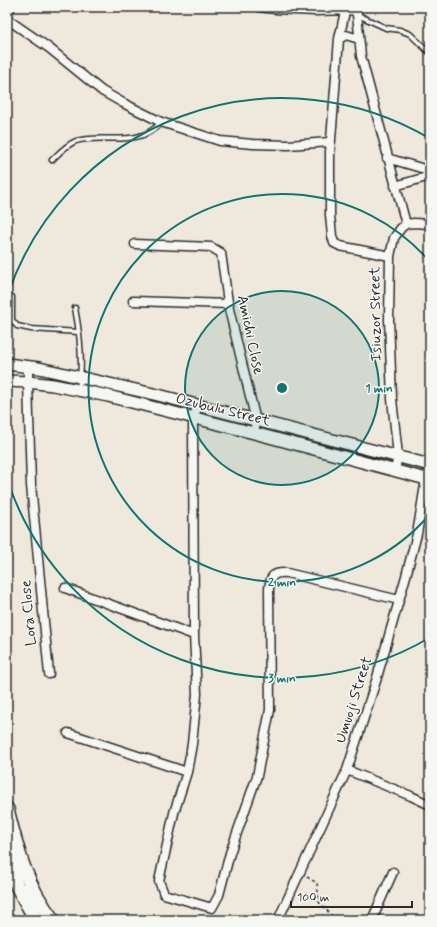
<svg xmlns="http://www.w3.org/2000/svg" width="437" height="927" viewBox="0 0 437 927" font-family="Mynerve,sans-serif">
<rect width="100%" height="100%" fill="#efe8dd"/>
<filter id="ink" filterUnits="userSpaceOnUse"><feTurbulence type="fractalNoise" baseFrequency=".025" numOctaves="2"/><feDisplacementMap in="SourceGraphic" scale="8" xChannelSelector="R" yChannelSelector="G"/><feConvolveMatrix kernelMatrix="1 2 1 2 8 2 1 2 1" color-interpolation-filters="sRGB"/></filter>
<g filter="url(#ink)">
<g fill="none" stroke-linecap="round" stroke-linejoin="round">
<g stroke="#2b2b2b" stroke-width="7">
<path id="lane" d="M358,15L386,28L400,30L410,34L430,53
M52,160C59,153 66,145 76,141C104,133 139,149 161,122
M12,297V320L17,326L31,329L79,332
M75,308C80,334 83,363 79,389"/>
</g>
<g stroke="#2b2b2b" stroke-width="11">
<path id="street" d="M259,7L275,9L315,11L351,10L355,11L357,14L361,56L406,224
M346,7L339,39L330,152V215L332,236L334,243L340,246L390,256
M7,13L11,7
M7,19L49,48L102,91L123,103L161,122L220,141L253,144L288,145L330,142
M339,39L346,35L359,39
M387,158L421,168L430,173
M395,186L430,176
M135,244L211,247L221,253L229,309L256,421L254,433
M133,301L229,304
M28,366V382L31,485L49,674
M198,406L193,418L194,635L197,694L192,744L187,772L174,813L159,881L164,894L212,908L219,895L230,853L257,776L270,710L269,589C270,576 273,572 287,573L399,600
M395,470L398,456L392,399L389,319L390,256L394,238L401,228L406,224L414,223L430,224
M65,588L194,635
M68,733L187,772
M347,770L411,796L430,805
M278,920L347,770L376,681L406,576L417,534L426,479L430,468
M372,920L393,872"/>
</g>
<g stroke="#2b2b2b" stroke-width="14">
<path id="secondary" d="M7,364L39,368L158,395L430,465
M7,381L28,382L53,385L108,396L254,433L430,480"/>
</g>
<g stroke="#2b2b2b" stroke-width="16">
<path id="primary" d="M7,809C17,850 26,886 53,920
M7,857L17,886L36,920"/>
</g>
<path stroke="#2b2b2b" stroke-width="1.5" stroke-dasharray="3 3" stroke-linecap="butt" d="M307,877L317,883L319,902L336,920"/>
<use href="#lane" stroke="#f6f6f2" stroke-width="4"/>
<use href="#street" stroke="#f6f6f2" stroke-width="8"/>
<use href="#secondary" stroke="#f6f6f2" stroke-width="11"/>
<use href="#primary" stroke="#f6f6f2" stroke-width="13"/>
</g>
</g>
<circle cx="282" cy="388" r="97" fill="#0f766e" fill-opacity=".12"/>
<g fill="none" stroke="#0f766e" stroke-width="2">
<circle cx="282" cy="388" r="97"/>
<path d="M430 514A194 194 0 1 1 430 262"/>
<path d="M429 638A290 290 0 0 1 8 482M8 294A290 290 0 0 1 429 138"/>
</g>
<g text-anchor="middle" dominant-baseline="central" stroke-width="3" stroke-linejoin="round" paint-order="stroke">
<g font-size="15" fill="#2b2b2b" stroke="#f6f6f2">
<text transform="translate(376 314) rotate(-91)">Isiuzor Street</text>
<text transform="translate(250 335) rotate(78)">Amichi Close</text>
<text transform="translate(223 410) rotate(14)">Ozubulu Street</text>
<text transform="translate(29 613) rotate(-95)">Lora Close</text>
<text transform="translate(354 700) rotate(-72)">Umuoji Street</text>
</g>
</g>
<circle cx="282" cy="388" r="6" fill="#0f766e" stroke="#f6f6f2" stroke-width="2"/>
<g font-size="12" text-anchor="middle" font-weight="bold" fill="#0f766e" stroke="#f6f6f2" stroke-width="3" stroke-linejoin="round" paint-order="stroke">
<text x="379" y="392">1 min</text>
<text x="282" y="586">2 min</text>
<text x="282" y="682">3 min</text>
</g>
<rect width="437" height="927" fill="none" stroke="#f6f6f2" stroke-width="24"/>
<rect x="12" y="12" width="413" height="903" fill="none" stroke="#2b2b2b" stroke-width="1.5" filter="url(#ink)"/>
<path d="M291 901v6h121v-6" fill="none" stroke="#2b2b2b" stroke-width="2"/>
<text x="297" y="901" font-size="12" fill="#2b2b2b" stroke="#f6f6f2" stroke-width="3" paint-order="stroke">100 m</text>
</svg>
